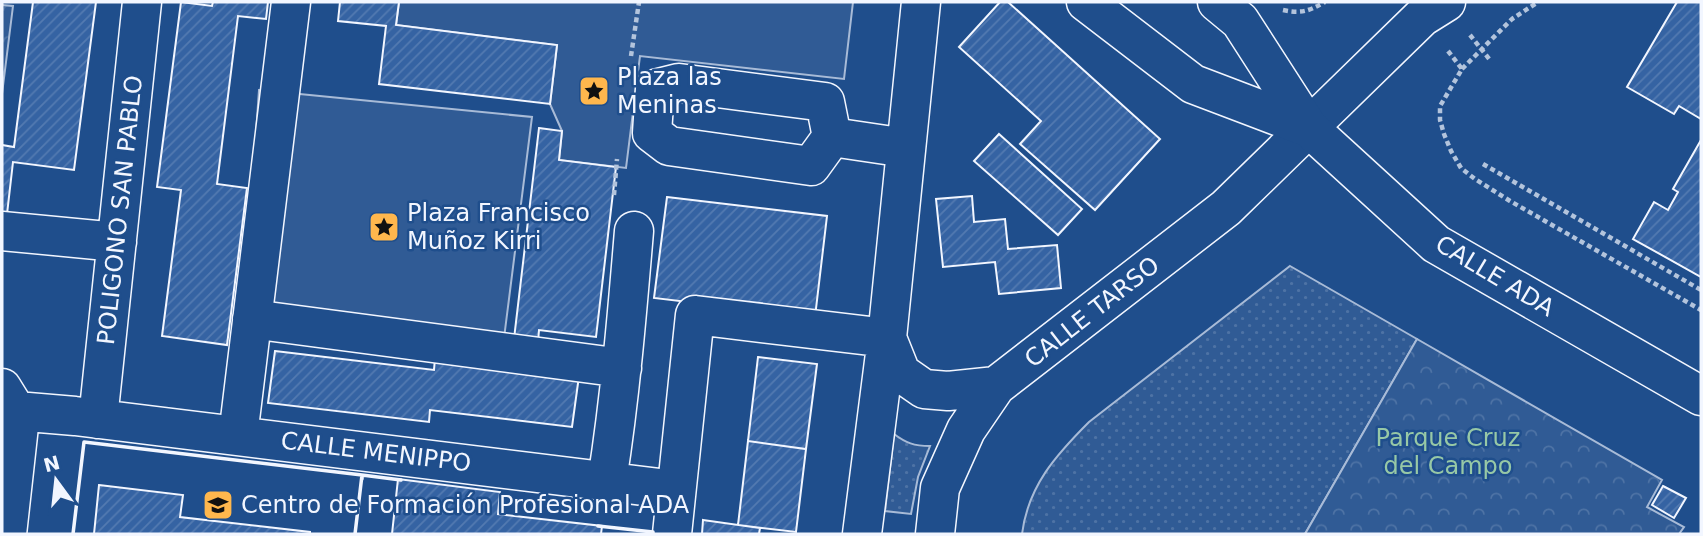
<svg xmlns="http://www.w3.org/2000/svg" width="1703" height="536" viewBox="0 0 1703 536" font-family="'DejaVu Sans',sans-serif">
<defs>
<pattern id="grass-dots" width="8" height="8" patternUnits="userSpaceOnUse" patternTransform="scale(1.75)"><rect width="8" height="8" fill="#305b95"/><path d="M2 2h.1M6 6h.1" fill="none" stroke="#4e73a5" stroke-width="1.8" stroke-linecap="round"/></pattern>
<pattern id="park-crowns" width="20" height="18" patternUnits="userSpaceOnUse" patternTransform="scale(1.75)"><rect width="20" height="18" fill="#305b95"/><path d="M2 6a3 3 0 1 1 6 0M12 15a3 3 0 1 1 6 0" fill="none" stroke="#4e73a5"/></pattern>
<pattern id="building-hatch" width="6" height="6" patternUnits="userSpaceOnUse" patternTransform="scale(1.75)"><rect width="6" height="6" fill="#3563a3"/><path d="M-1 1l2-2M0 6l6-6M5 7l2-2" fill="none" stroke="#537ab1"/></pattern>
</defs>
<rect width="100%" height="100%" fill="#1f4e8c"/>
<path fill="url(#grass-dots)" stroke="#a8bbd7" stroke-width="2" d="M1290,266L1417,339L1305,534H1022C1028,486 1056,455 1089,422Z
M894,434C906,443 914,446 930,446L918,477L911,514L885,511Z"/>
<path fill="url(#park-crowns)" stroke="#a8bbd7" stroke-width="2" d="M2,5L13,6L2,94Z
M1417,339L1662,480L1647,507L1684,527L1679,534H1305Z"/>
<path fill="#305b95" stroke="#a8bbd7" stroke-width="2" d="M399,2H853L844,79L640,56L626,168L559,160L562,131L550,104L557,45L396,25Z
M259,90L532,117L501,362L242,337Z"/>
<path fill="url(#building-hatch)" stroke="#f2f6ff" stroke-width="2" d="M33,2H96L74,170L13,162L7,214L2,213V145L14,147Z
M181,2L212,6L213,2H268L266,19L238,16L217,184L247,188L227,345L162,336L181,190L157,187Z
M340,2H399L396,25L557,45L550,104L379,84L386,26L338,21Z
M1000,2H1008L1160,139L1095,210L1020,144L1041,121L959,47Z
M1677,2H1701V119L1679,106L1674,114L1627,87Z
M539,128L562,131L559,160L616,167L596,337L539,330L538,342L514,339Z
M999,134L1082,209L1058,235L974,161Z
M1701,140V277L1633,239L1654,202L1668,210L1678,192L1673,189Z
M972,196L974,222L1005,219L1008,249L1057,245L1061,288L999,294L995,262L943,267L936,199Z
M667,197L827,216L815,317L654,298Z
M275,351L434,370L435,358L579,376L572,427L430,410L429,422L268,403Z
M758,357L817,364L806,449L748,441Z
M748,441L806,449L796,532L738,525Z
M398,479L500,492L498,514L602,526L601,534H392Z
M99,485L183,495L180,517L310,532V534H94Z
M1663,486L1686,498L1674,518L1652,505Z
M703,520L760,528L759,534H702Z"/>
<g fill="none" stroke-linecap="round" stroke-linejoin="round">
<g stroke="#f2f6ff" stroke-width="41">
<path id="minor" d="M679,83L825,102L832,137L811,166L669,146L652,133L655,89Z
M832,137L906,148
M2,231L117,242
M252,319L622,368
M2,388L20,417L7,534
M16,411L75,416L676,490
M98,419L142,2
M238,436L291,2
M607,481C620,398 627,315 634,231
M672,534L695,315L887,338L901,373L924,389L948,391L996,386
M862,534L887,338L921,2
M935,534L940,488L966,430L996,386L1226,208L1422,17L1446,2"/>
</g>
<g stroke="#f2f6ff" stroke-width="41">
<path id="major" d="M1086,2L1193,84L1309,128
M1217,2L1240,21L1309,128L1436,244L1701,396"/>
</g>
<path stroke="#b3c4dc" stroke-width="4.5" stroke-dasharray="5 3.5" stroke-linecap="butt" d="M1283,10C1301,14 1309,11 1325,2
M1470,35L1490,60
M1448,51L1462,69L1440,106V120L1444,134L1451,151L1461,168L1475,179L1510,201L1701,310
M631,56L639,2
M1462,69L1512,19L1538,2
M1483,164L1701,290
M614,195L617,159"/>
<use href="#minor" stroke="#1f4e8c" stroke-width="38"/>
<use href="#major" stroke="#1f4e8c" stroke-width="38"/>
<path stroke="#f2f6ff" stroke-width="3.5" d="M362,479V475L401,480
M598,526L653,532V534
M73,534L84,442L362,475L355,534"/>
</g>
<defs>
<g id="sight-square" transform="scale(1.575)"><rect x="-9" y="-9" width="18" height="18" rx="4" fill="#ffb74d" stroke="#1f4e8c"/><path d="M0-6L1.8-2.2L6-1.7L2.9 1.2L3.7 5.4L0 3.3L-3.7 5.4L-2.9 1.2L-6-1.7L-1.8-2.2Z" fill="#111"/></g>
<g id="university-square" transform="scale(1.575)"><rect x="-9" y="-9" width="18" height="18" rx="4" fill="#ffb74d" stroke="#1f4e8c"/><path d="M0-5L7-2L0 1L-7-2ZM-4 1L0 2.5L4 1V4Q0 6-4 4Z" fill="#111"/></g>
</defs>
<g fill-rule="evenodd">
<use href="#sight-square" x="594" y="91"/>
<use href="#sight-square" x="384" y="227"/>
<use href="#university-square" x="218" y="505"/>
</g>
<g text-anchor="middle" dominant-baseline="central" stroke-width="5" stroke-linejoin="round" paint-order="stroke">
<g font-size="24" fill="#f2f6ff" stroke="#1f4e8c" text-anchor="start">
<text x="617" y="77">Plaza las<tspan x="617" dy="28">Meninas</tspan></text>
<text x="407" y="213">Plaza Francisco<tspan x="407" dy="28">Muñoz Kirri</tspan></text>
<text x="241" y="505">Centro de Formación Profesional ADA</text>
</g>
<g font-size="24" fill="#f2f6ff" stroke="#1f4e8c">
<text transform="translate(120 210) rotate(-84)">POLIGONO SAN PABLO</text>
<text transform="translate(1495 276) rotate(31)">CALLE ADA</text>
<text transform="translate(1092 312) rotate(-38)">CALLE TARSO</text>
<text transform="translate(376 452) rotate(7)">CALLE MENIPPO</text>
</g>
<g font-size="24" fill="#97c8a6" stroke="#1f4e8c">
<text x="1448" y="438">Parque Cruz<tspan x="1448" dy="28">del Campo</tspan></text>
</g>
</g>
<rect width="1703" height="536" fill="none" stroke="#f2f6ff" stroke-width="7"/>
<g transform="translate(56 480) rotate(345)" stroke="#1f4e8c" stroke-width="5" paint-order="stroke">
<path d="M0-5L12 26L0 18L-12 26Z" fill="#f2f6ff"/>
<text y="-10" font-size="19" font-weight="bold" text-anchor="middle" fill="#f2f6ff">N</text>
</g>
</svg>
